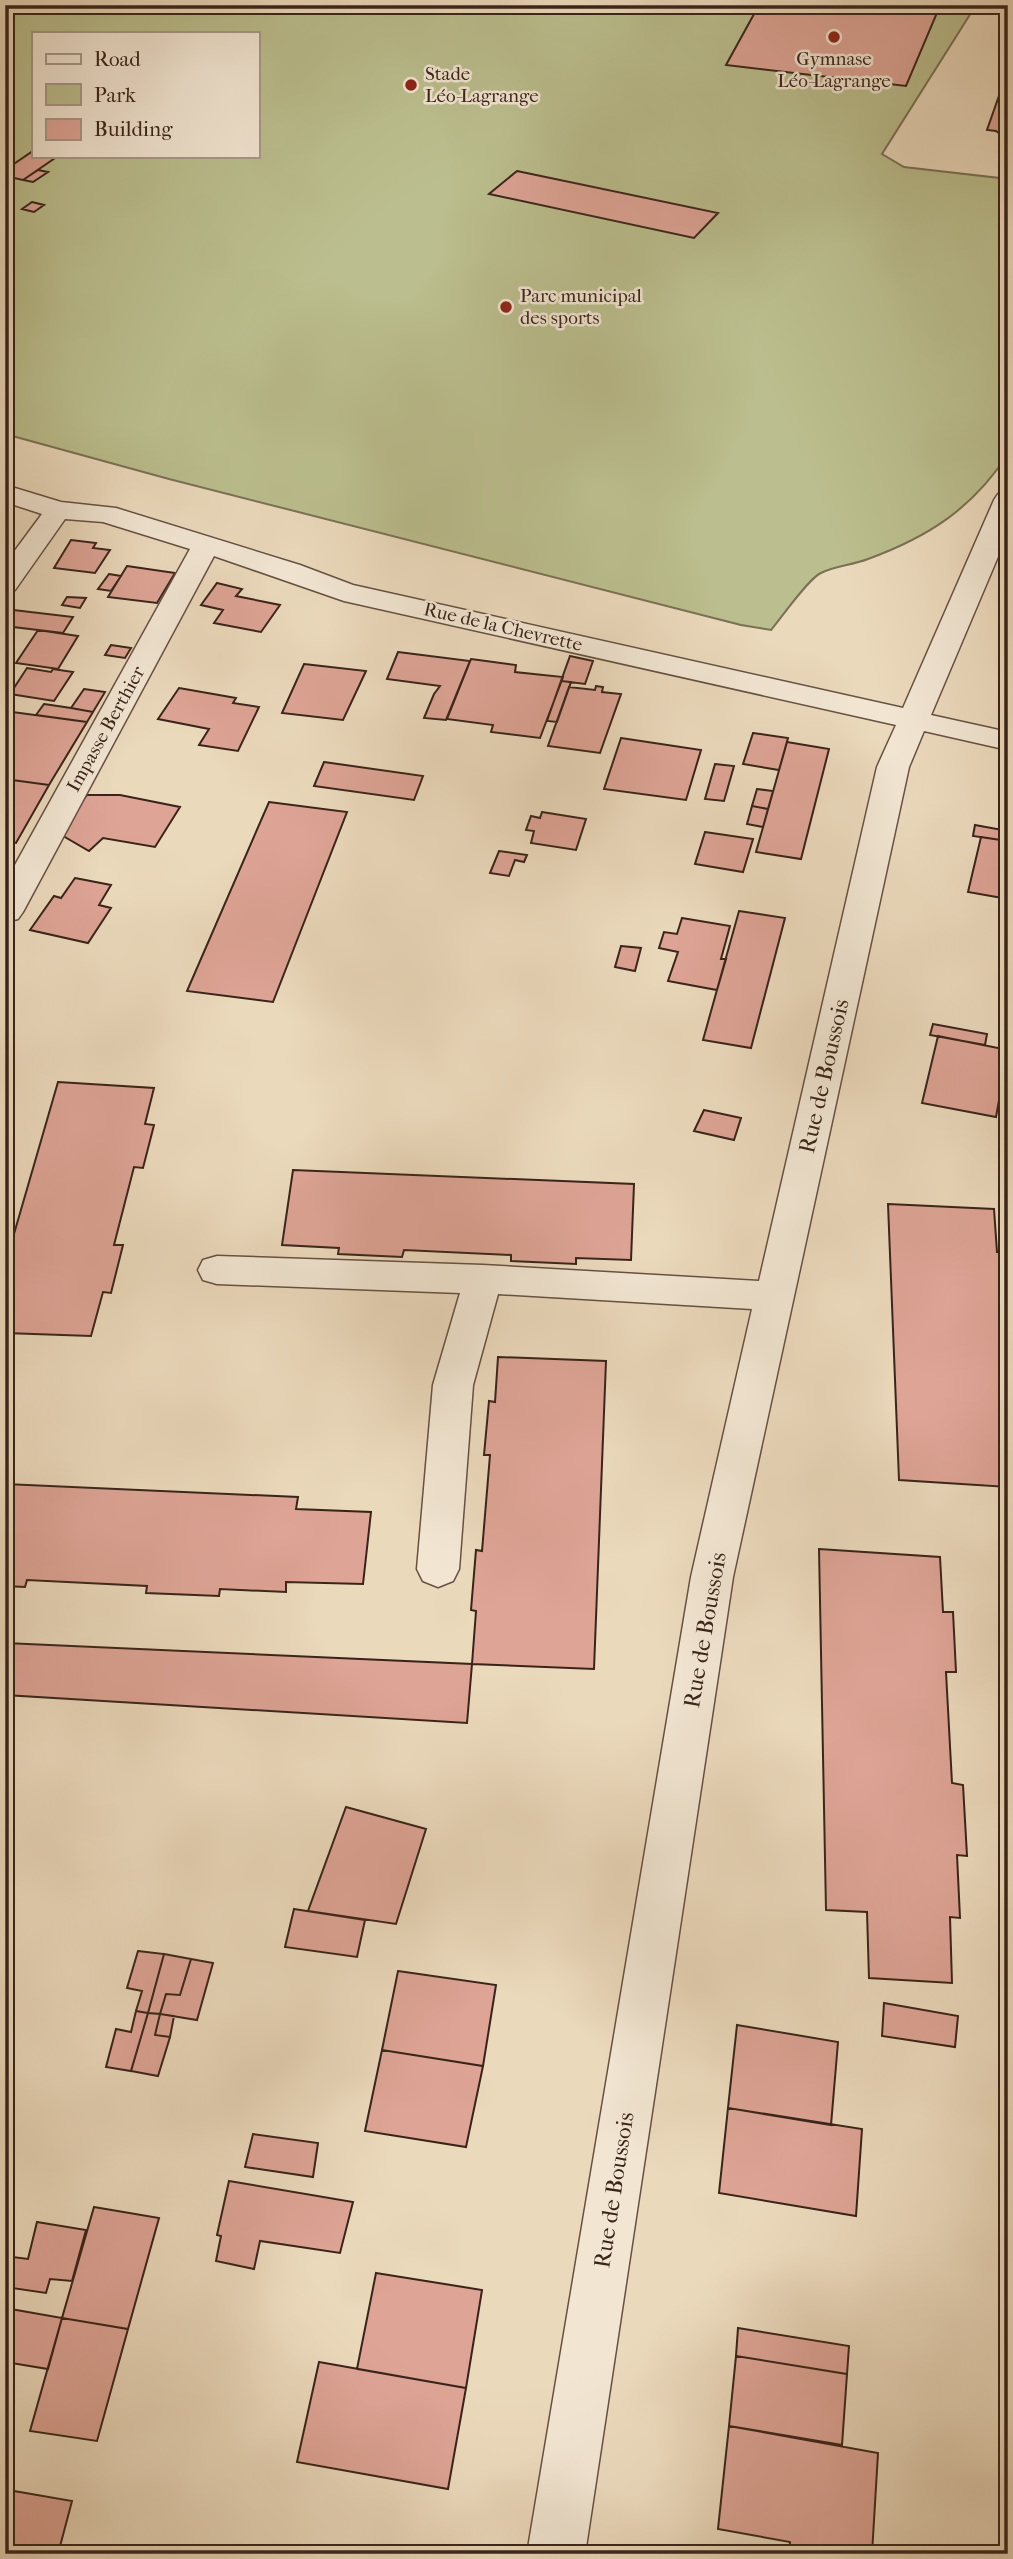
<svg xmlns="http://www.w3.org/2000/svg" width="1013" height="2559" viewBox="0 0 1013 2559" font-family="'IM FELL French Canon',serif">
<rect width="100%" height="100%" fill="#ebd9bc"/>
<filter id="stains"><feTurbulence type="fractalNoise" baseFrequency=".00286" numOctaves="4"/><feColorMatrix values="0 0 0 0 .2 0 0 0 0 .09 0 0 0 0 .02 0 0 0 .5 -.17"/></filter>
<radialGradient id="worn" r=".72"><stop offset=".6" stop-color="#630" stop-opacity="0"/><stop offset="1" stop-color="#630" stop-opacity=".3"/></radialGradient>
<path fill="#bbbe8e" stroke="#7a7154" stroke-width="2" fill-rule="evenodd" d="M5,5H976L882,154L904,167L1008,179V454C972,509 928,537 868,559C853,565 834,566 821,573C809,578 781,618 771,630L741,625L169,479L5,434ZM33,33H257V156H33Z"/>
<path fill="#dea496" stroke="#392419" stroke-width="2" d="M759,5H950L949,9L939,8L906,86L726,65Z
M1008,70V140L996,131L987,130Z
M33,151V156H58L23,180L5,176V170Z
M38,170L48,172L33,182L23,180Z
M517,171L718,213L694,238L489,194Z
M32,202L44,205L34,212L22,209Z
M71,540L96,543L93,548L110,550L95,573L54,568Z
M127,566L175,573L157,603L108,597Z
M109,574L121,576L111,591L98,589Z
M217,583L242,589L236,596L280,605L261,632L214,623L223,610L201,605Z
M67,597L86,598L80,608L62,605Z
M5,609L73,617L63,633L5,626Z
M38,630L78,636L58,669L16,663Z
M111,645L131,648L125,658L105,655Z
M398,652L470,661L446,720L424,718L434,694L440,686L387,679Z
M570,656L593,661L585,684L561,681Z
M471,659L516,665L515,672L563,677L540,738L491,732L493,725L447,719Z
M304,664L366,671L343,720L282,713Z
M27,668L51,672L53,669L73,672L54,701L10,694Z
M561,681L571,682L557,722L547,721Z
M596,686L603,687L602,692L621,694L600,753L548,746L569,687L595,690Z
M179,688L236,698L233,703L259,707L238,751L199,745L209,729L158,719Z
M84,689L105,692L93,712L71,708Z
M44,704L71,708L93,712L87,722L36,715Z
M5,711L87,722L49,785L5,779Z
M753,733L788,738L779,770L743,764Z
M621,738L701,750L686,800L604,789Z
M787,742L829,749L801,859L756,852Z
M324,762L423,776L414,800L314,786Z
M715,764L734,766L724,801L705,799Z
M5,779L49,785L16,843L5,841Z
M757,789L773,791L768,809L752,806Z
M87,795H120L180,807L155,847L103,838L89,851L58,833Z
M269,802L347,812L273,1002L187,991Z
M752,806L768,809L763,827L747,824Z
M542,812L586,819L576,850L531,843L534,831L526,830L531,816L540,818Z
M975,825L1008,831V841L973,836Z
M705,832L753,839L743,872L695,864Z
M981,837L1008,841V899L968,892Z
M499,851L527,855L524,862L515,860L509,876L490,873Z
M75,878L111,885L99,905L111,908L88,943L30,930L54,896L61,898Z
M739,911L785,918L751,1048L703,1040Z
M682,918L730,926L721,959H726L717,990L668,981L678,952L659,948L664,932L677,934Z
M621,946L641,948L635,971L615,967Z
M933,1024L987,1034L985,1045L930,1035Z
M938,1036L1008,1050L996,1117L922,1103Z
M58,1082L154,1088L145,1124L154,1125L143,1168L134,1167L114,1245H123L111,1293L103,1292L91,1336L5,1333V1265Z
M704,1110L741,1118L734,1140L694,1131Z
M293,1170L634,1184L631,1260L576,1258V1264L511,1261V1255L404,1250L402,1257L338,1254L339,1248L282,1245Z
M888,1204L994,1209L997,1252H1004L1008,1290V1300L1000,1299L1008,1385V1487L899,1480Z
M498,1357L606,1361L594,1669L472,1664L476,1611L471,1610L476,1550L482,1551L490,1455H484L489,1401L495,1402Z
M5,1484L298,1497L296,1509L371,1512L363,1584L286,1582V1592L220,1589L219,1596L146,1593L147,1586L27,1580L25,1587L5,1586Z
M819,1549L940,1557L943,1612H953L956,1672H946L952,1783L963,1785L967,1856L957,1855L960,1918L950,1917L952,1983L869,1978L867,1912L826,1910Z
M5,1643L472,1664L467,1723L5,1695Z
M346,1807L426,1829L396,1924L308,1911Z
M294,1909L365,1920L357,1957L285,1947Z
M138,1951L164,1954L148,2013L136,2011L142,1991L127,1988Z
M164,1954L191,1959L180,1995L166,1994L160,2014L148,2013Z
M191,1959L213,1963L197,2020L160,2014L166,1994L180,1995Z
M398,1971L496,1985L483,2066L382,2050Z
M884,2003L958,2016L955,2047L882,2036Z
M136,2011L148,2013L131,2071L106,2067L116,2029L131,2032Z
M148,2013L160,2014L155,2035L170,2037L158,2076L131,2071Z
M160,2014L174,2016L170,2037L155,2035Z
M737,2025L838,2042L831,2125L728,2108Z
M382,2050L483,2066L466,2147L365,2131Z
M728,2108L862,2129L856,2216L719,2193Z
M253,2134L318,2143L313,2177L245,2167Z
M229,2181L353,2202L340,2253L260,2241L254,2269L216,2261L221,2236L217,2235Z
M94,2207L159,2218L128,2329L62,2318Z
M37,2222L86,2230L72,2281L50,2279L46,2293L5,2287L13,2257L28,2259Z
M376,2273L482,2290L466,2388L357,2369Z
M5,2308L62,2318L48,2369L5,2362Z
M62,2318L128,2329L97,2441L30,2431Z
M738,2328L849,2346L847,2374L736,2356Z
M736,2356L847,2374L842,2445L729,2426Z
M319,2362L466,2388L448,2489L297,2462Z
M729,2426L878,2453L872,2554H789L790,2542L718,2529Z
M14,2491L72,2501L58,2554H5V2522Z"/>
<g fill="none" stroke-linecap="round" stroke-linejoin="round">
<g stroke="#665142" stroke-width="3">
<path id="minor" d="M5,485L61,502L116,508L300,565L353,585L903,708L994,500L998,494L1008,492V533L931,715L1008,732V750L924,731L909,767L733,1577L585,2554H527L691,1577L752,1309L498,1294L473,1385L459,1569L453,1581L438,1587L423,1581L417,1569L433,1385L460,1293L217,1284L203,1280L198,1270L203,1260L217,1256L483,1265L759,1281L877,767L896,725L344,601L214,556L23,912L18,919L5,922V883L190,549L103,522L65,519L15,590L5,592V564L42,514L5,502Z"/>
</g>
<use href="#minor" fill="#f2e6d3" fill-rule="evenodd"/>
</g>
<g fill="#8f2418" stroke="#f2e6d3" stroke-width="2.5">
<circle cx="834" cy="37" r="7"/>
<circle cx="411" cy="85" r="7"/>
<circle cx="506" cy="307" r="7"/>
</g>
<g text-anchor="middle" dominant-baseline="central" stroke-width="5" stroke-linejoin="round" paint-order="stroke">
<g font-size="19" fill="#392419" stroke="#f2e6d3" text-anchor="start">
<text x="834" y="59" text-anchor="middle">Gymnase<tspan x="834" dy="22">Léo-Lagrange</tspan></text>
<text x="425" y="74">Stade<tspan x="425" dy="22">Léo-Lagrange</tspan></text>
<text x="520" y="296">Parc municipal<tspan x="520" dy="22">des sports</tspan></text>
</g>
<g font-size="19" fill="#392419" stroke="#f2e6d3">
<text transform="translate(503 627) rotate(13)">Rue de la Chevrette</text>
<text transform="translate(106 729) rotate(-61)">Impasse Berthier</text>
</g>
<g font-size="23" fill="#392419" stroke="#f2e6d3">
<text transform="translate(824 1076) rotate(-77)">Rue de Boussois</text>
<text transform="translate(705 1630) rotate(-80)">Rue de Boussois</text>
<text transform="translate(614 2190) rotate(-81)">Rue de Boussois</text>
</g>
</g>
<rect width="1013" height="2559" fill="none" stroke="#ebd9bc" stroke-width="28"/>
<rect x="7" y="7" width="999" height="2545" fill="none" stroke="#392419" stroke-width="3.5"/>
<rect x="14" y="14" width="985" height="2531" fill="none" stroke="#392419" stroke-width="2"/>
<rect x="32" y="32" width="228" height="126" fill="#f2e6d3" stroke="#a89889" stroke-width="2"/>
<rect x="46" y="54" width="35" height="10" fill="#f2e6d3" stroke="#a89889" stroke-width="2"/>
<text x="94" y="66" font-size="21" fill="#392419">Road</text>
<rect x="46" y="84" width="35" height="21" fill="#bbbe8e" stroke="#a89889" stroke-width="2"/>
<text x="94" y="102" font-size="21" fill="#392419">Park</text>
<rect x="46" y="119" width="35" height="21" fill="#dea496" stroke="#a89889" stroke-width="2"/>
<text x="94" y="136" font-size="21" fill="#392419">Building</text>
<rect width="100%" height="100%" filter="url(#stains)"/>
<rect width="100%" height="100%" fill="url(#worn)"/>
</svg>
